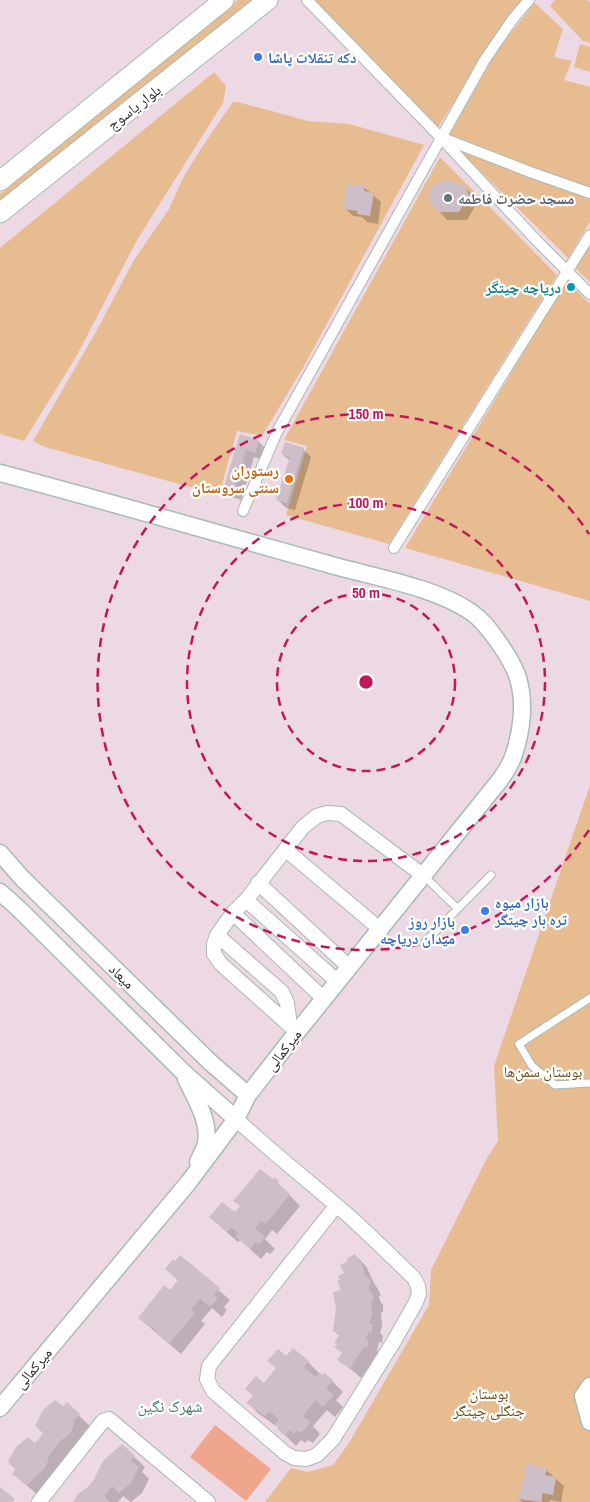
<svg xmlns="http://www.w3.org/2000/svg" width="590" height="1502" viewBox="0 0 590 1502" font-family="'Archivo Narrow','Noto Naskh Arabic',sans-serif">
<rect width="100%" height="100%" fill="#ecd9e4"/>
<path fill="#e7bc91" d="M238,0H251L0,205V194L13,183Z
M312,0H524L503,25L437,129Z
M555,0H588L590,2V43L583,41L550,6Z
M535,3L563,29L554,57L572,61L564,80L590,87V222L568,258L447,138L500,46Z
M580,44L590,47V72L574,67Z
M214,72L226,86L223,103L137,240L76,357L24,441L0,434V248Z
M233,102H238L308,121L349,124L424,145L304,366L262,436L237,431L219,495L45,447L33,441L97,330L134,260L169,209L183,178L204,144Z
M440,157L557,275L389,544L286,515L307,446L284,440Z
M590,244V282L574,267Z
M567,281L590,304V601L405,548Z
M590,785V1502H265L291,1468L308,1472L333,1465L349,1443L429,1305L431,1270L487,1158L498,1141L494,1066Z"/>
<path fill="#efa68c" d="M215,1425L271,1469L246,1501L190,1457Z"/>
<path fill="#0003" d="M364,187L381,202L378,224L367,222L362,217L353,216L345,208Z
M464,187L473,195L477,203L467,220H447L439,211Z
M241,436L259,442L267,450L263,460L254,457L241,500L232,497L224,489Z
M303,449L311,457L295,510L286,508L278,500L290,461L282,454Z
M274,1179L300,1206L277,1234L272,1230L265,1239L275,1249L270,1254L267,1252L261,1259L240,1240L238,1242L222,1228L211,1217L235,1214Z
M355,1255L366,1266L375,1285L378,1289L381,1296H379L380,1301L383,1305V1312H381L382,1326L380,1333L383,1336L382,1343L379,1342L377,1351L379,1353L377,1358L375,1357L361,1378L339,1359L343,1354L336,1347L340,1336L334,1331L346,1273L350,1261Z
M180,1257L230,1300L224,1307L227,1310L222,1317L212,1308L201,1321L205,1324L181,1354L139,1318L170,1292L179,1281L166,1269Z
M286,1357L308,1362L323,1377L325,1374L343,1392L336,1400L343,1407L335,1417L327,1410L313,1426L320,1434L313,1443L308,1440L305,1443L301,1440L296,1446L278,1428L280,1427L277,1425L276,1426L259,1414L248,1403Z
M67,1404L90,1426L84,1431L83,1439L38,1495L13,1474Z
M134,1457L145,1467L142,1472L149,1479L142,1493L131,1502L123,1496L118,1502H75L78,1496L94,1482Z
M546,1470L564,1486L561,1502L550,1500V1502H522L519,1499Z"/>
<path fill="#cebec7" d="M448,180L465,186L469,195L459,212H438L429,202L430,190L432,186L439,182Z
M347,184L365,186L364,191L374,193L370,216L357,214L358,211L343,209Z
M240,434L259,440L255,453L246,450L233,493L223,490Z
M285,442L304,448L287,503L276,500L290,457L281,454Z
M260,1169L273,1179L274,1177L279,1181L277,1183L290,1194L266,1224L261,1221L255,1228L265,1237L259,1245L256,1242L250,1249L235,1236L238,1233L231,1227L227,1232L209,1217L222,1202L235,1212L240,1206L233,1201Z
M355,1254L363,1267L366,1278L368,1276L371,1285H369L370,1293H373V1302H371L372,1315L369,1324H373L371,1333L368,1332L366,1340L369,1341L367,1348L364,1347L350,1369L337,1360L342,1353L334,1347L337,1344L334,1343L340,1334L333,1331L336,1309L333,1292L341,1290L337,1281L340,1280L338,1276L344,1273L340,1265L348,1261L346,1259Z
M180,1255L220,1288L214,1295L218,1298L210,1307L200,1299L191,1309L195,1313L169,1344L155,1332L156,1331L152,1327L151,1328L138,1318L164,1285L170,1290L178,1280L165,1269L173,1259L175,1261Z
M293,1348L309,1361L304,1367L316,1377L320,1372L322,1375L324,1373L333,1380L326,1389L334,1395L323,1407L316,1400L303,1416L311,1422L301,1433L297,1430L294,1434L290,1430L285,1436L277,1429L278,1427L275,1424L279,1420L269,1411L265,1416L246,1403L253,1396L245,1389L256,1376L264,1383L276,1368L267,1361L278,1349L286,1356Z
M55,1400L63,1406L67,1402L80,1414L74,1420L73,1428L70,1434L60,1441L49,1456L46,1467L27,1485L12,1474L15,1469L8,1462L16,1447L28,1437L35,1443L39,1439L43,1433L35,1426L43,1410Z
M122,1444L135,1456L131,1461L139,1467L131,1483L119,1493L112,1486L104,1496L110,1502H73L78,1494L87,1488L93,1481L103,1461Z
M528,1463L547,1469L545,1475L556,1477L553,1495L542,1493V1502L518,1499Z
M0,1487L15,1499L12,1502H0Z"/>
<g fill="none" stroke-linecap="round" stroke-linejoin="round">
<g stroke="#aabab5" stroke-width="9">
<path id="service" d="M424,876L457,908
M425,942L491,875
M590,998L519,1044L532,1066L555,1085L590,1083"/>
</g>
<g stroke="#aabab5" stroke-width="12">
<path id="pedestrian" d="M307,0L441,138L536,240L590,294
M445,139L530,172L590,193
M243,511L277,432L484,61L512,20L529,0
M394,548L590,235"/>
</g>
<g stroke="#aabab5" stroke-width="16">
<path id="minor" d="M286,850L381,930
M258,883L349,967
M246,900L338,982
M233,913L324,999
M217,935L282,992L287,1003L290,1025
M297,1032L221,964L214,954V944L217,935L233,913L246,900L303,827L317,816L327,813L341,814L424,876
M236,1119C273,1153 312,1184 350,1217C372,1237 393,1258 414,1278L418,1286L419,1294L416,1302L394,1341L333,1439L317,1455L306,1459L294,1458L285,1453L213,1391L207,1379L209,1366L336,1206
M39,1502L103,1421L109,1419L208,1502"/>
</g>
<g stroke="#aabab5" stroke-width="19">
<path id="tertiary" d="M0,473C110,502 219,534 328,564C372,577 433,586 471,612C483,620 491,632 499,643C506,653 513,664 517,675C526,701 522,732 513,757C510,765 505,773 500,780L297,1032L248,1095L236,1119L188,1183L0,1408
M0,853L22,878L211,1063L248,1095
M0,892L18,908L182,1071L236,1119
M186,1079C196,1099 212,1125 205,1147C203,1152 200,1157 198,1162
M590,1386L583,1396L590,1422"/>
</g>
<g stroke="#aabab5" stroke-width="21">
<path id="secondary" d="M0,181L224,0
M0,213L268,0"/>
</g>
<use href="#service" stroke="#fff" stroke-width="7"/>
<use href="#pedestrian" stroke="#fff" stroke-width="10"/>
<use href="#minor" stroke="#fff" stroke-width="14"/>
<use href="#tertiary" stroke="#fff" stroke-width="16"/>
<use href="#secondary" stroke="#fff" stroke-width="19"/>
</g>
<g fill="none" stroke="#c2185b" stroke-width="2.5" stroke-dasharray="9 6">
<circle cx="366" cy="682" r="89"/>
<circle cx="366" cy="682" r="179"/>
<path d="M589 830A268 268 0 1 1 589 534"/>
</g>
<g fill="#3f7fe0" stroke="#fff" stroke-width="2">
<circle cx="258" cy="57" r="5"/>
<circle cx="485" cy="911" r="5"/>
<circle cx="465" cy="930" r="5"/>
</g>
<circle fill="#6b7280" stroke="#fff" stroke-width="2" cx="448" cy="198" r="5"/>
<circle fill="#0f9aa8" stroke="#fff" stroke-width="2" cx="571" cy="287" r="5"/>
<circle fill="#e8710a" stroke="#fff" stroke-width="2" cx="289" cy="479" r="5"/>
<g text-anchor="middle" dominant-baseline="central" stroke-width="4.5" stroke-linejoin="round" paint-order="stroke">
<g font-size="15" font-weight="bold" fill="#366cbe" stroke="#fff" text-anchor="start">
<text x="268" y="57">دکه تنقلات پاشا</text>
<text x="495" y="902">بازار میوه<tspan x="495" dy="17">تره بار چیتگر</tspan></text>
<text x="455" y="921" text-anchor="end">بازار روز<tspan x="455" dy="17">میدان دریاچه</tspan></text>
</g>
<g font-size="15" fill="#292929" stroke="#fff">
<text transform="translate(134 107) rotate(-38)">بلوار یاسوج</text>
<text transform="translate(122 976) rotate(44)">میعاد</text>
<text transform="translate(283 1050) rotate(-52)">میرکمالی</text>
<text transform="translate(33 1368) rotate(-50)">میرکمالی</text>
</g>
<g font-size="15" font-weight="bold" fill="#5b616d" stroke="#fff" text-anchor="start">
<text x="458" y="198">مسجد حضرت فاطمه</text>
</g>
<g font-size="15" font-weight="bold" fill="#0d838f" stroke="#fff" text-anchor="end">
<text x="561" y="287">دریاچه چیتگر</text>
</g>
<g font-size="15" font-weight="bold" fill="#c56008" stroke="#fff" text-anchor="end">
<text x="279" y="470">رستوران<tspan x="279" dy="17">سنتی سروستان</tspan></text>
</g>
<g font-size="15" fill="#6a4a14" stroke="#fff">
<text x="543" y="1071">بوستان سمن‌ها</text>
<text x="489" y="1393">بوستان<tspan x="489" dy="17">جنگلی چیتگر</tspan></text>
</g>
<g font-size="16" fill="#467c6a" stroke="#fff">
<text x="170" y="1406">شهرک نگین</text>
</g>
</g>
<circle cx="366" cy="682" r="8" fill="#c2185b" stroke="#fff" stroke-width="2.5"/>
<g font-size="15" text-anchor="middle" font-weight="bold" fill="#c2185b" stroke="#fff" stroke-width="4.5" stroke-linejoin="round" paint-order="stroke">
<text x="366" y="419">150 m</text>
<text x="366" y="508">100 m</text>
<text x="366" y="598">50 m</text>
</g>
</svg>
